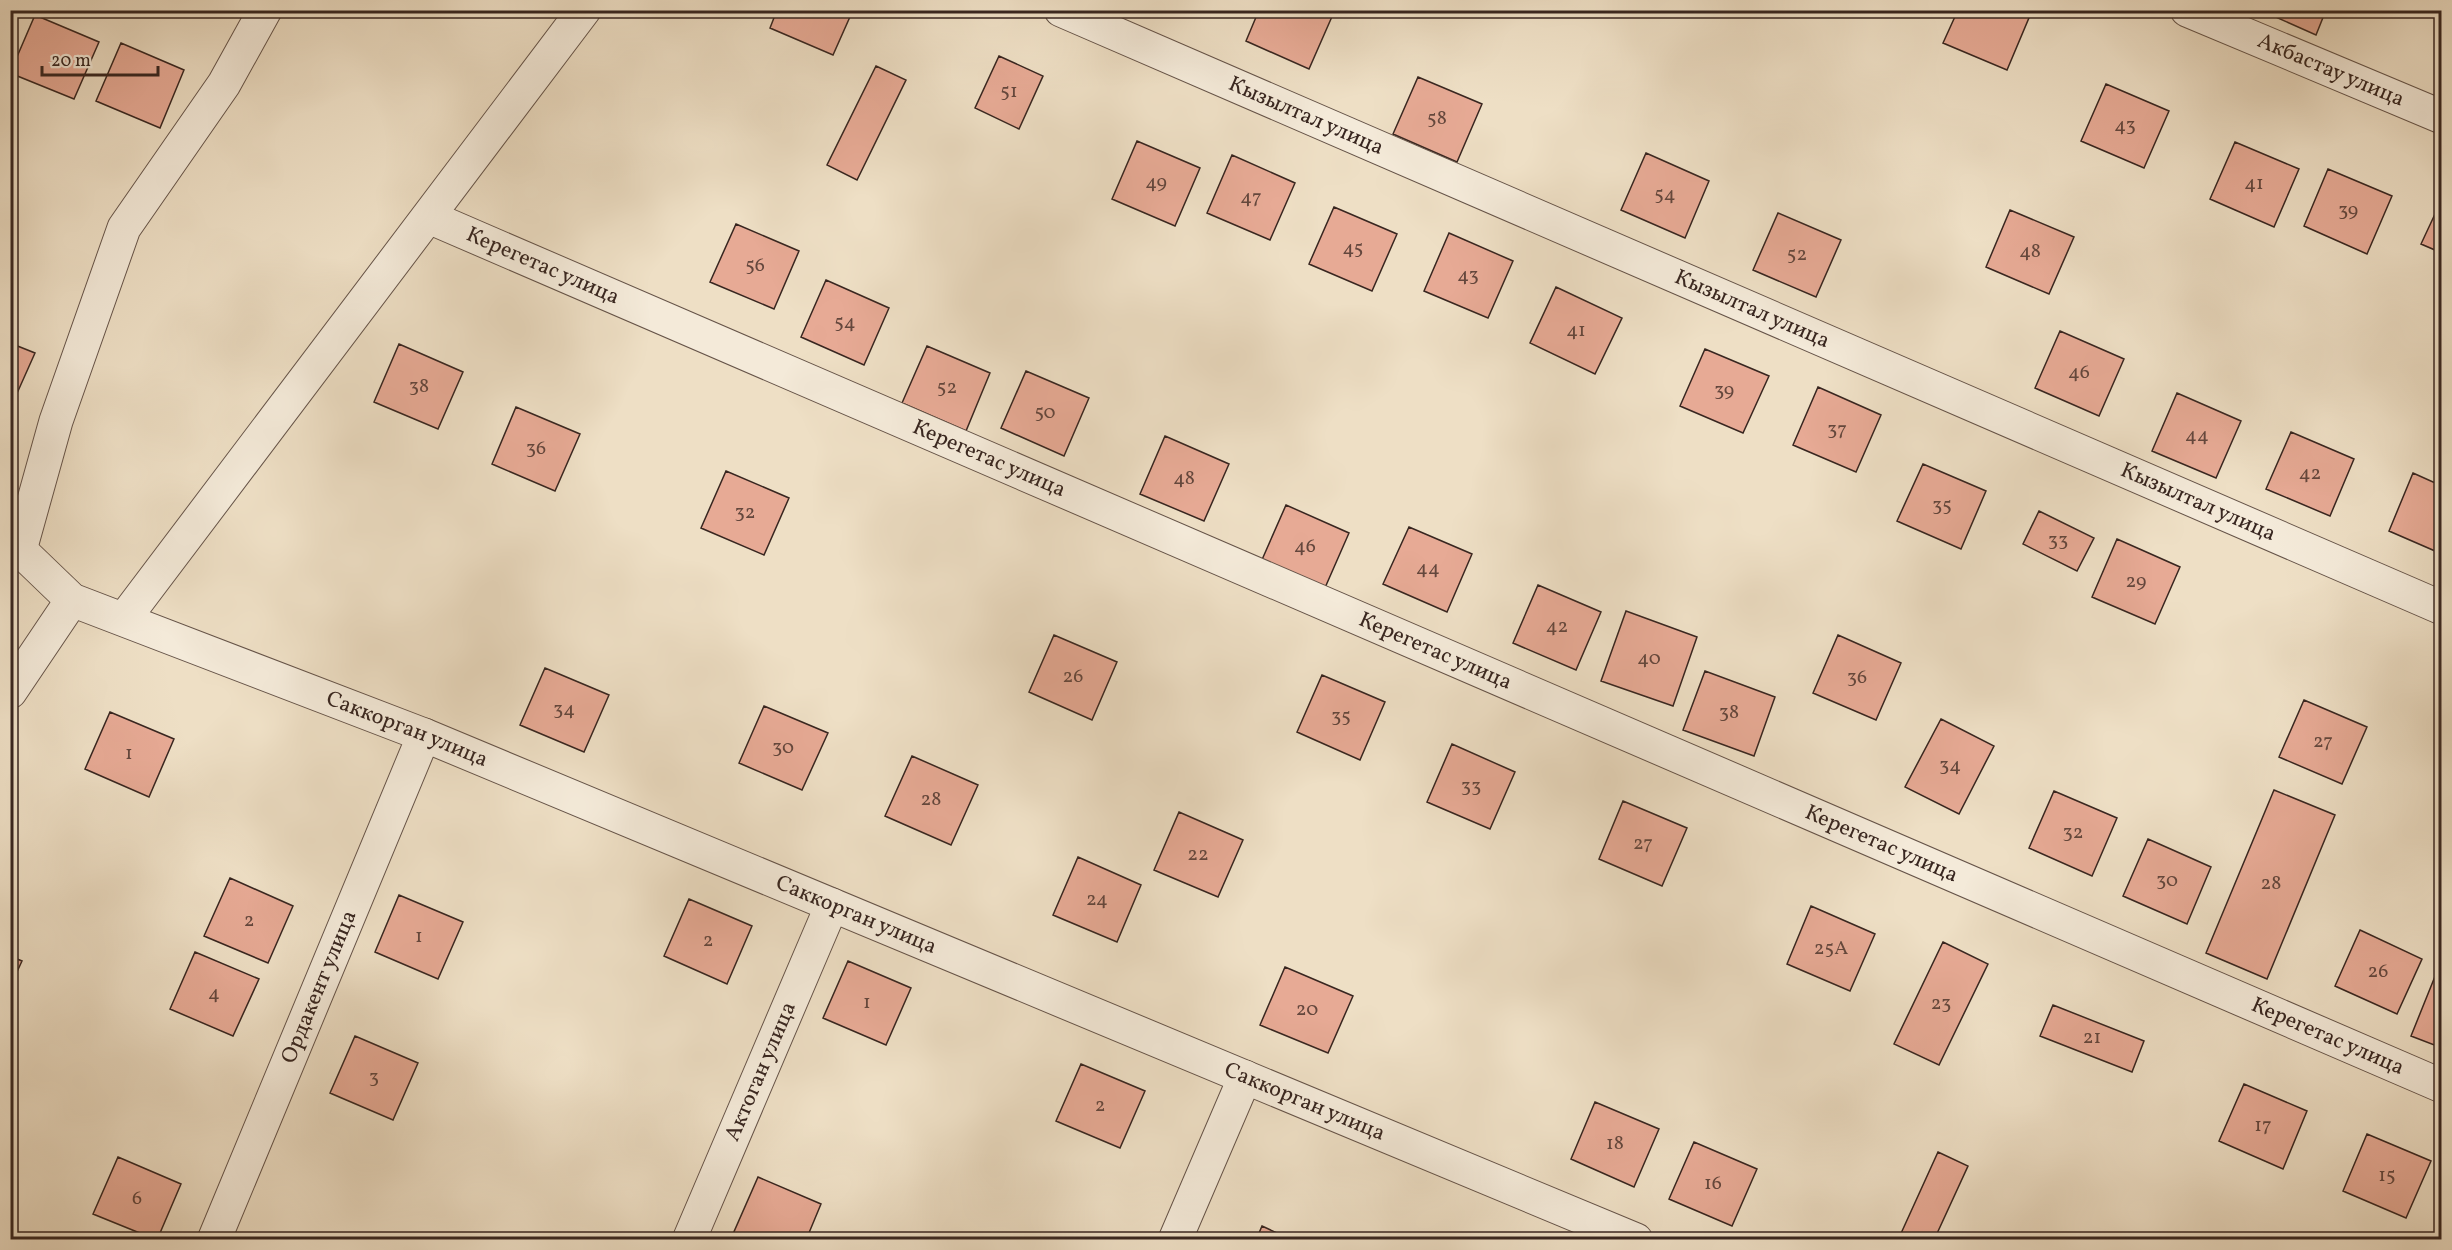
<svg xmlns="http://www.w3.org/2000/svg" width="2452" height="1250" viewBox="0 0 2452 1250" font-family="Vollkorn,serif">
<rect width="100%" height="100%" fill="#eedfc5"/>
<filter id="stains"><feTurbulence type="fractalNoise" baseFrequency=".00333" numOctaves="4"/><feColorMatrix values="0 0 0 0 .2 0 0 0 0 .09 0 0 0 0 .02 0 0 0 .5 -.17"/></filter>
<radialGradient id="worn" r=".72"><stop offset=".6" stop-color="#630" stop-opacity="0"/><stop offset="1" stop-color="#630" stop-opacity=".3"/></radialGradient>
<path fill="#e7aa95" stroke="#382620" stroke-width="1.5" d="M777,10H853L833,55L770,28Z
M1259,10L1334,12L1309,69L1246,41Z
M1958,10H2025L2031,13L2007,70L1943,43Z
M2260,10H2326L2316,35Z
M35,15L99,42L74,99L10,73Z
M121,43L184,70L160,128L96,101Z
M999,56L1043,76L1019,129L975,108Z
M876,66L906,80L857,180L827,165Z
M1418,77L1482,104L1457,162L1393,134Z
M2106,84L2169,111L2144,168L2081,141Z
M1137,141L1200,168L1175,226L1112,199Z
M2235,142L2299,169L2274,227L2210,199Z
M1646,153L1709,181L1685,238L1621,210Z
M1232,155L1295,183L1270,240L1207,213Z
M2328,169L2392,196L2367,254L2304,226Z
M2442,199V253L2421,244Z
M1334,207L1397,234L1372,291L1309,264Z
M2010,210L2074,237L2049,294L1986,267Z
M1778,213L1841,240L1816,297L1753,270Z
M736,224L799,251L774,309L710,282Z
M1449,233L1513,261L1488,318L1424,291Z
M826,280L889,308L864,365L801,337Z
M1556,287L1622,318L1595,374L1530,343Z
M2060,331L2124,359L2099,416L2035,388Z
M10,343L35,353L10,409Z
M399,344L463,372L438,429L374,402Z
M927,346L990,373L966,431L902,403Z
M1705,349L1769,376L1743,433L1680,406Z
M1026,371L1089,398L1064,456L1001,428Z
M1818,387L1881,415L1856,472L1793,445Z
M2177,393L2241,421L2216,478L2152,451Z
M516,407L580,434L555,491L492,464Z
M2291,432L2354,459L2330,516L2266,489Z
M1165,436L1229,464L1204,521L1140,494Z
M1923,464L1986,491L1961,549L1897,521Z
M726,471L789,498L764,555L701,528Z
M2413,473L2442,486V554L2389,531Z
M1286,505L1349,533L1324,590L1261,562Z
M2039,511L2094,538L2077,571L2023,544Z
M1409,527L1472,554L1447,612L1383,584Z
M2117,539L2180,567L2155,624L2092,597Z
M1538,585L1601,612L1576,670L1513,643Z
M1626,611L1697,637L1673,706L1601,681Z
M1054,635L1117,662L1092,720L1029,692Z
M1838,635L1901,663L1876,720L1813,693Z
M545,668L609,695L584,752L520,725Z
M1705,671L1775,697L1754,756L1683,730Z
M1322,675L1385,702L1360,760L1297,732Z
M2304,700L2367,727L2342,784L2279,757Z
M764,706L828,733L802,790L739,763Z
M110,712L174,739L149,797L85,769Z
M1941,719L1994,746L1959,814L1905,787Z
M1452,744L1515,772L1490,829L1427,802Z
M912,756L978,785L951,845L885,816Z
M2274,790L2335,815L2267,979L2206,953Z
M2054,791L2117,818L2092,876L2029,848Z
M1623,801L1687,828L1662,886L1599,859Z
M1179,812L1243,840L1218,897L1154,870Z
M2148,839L2211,867L2187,924L2123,896Z
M1078,857L1141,885L1117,942L1053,915Z
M230,878L293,906L268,963L204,936Z
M399,895L463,922L438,979L375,952Z
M689,899L752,926L727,984L664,956Z
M1811,906L1875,934L1850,991L1787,964Z
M2360,930L2422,959L2397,1014L2335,986Z
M1943,942L1988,964L1939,1065L1894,1044Z
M195,952L259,979L233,1036L170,1009Z
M10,956L22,961L10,987Z
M2442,959V1048L2411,1036Z
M848,961L911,988L886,1045L823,1018Z
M1285,967L1353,996L1328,1053L1260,1025Z
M2053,1005L2144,1041L2132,1072L2040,1036Z
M355,1036L418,1063L393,1120L330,1093Z
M1081,1064L1145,1091L1120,1148L1056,1121Z
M2244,1084L2307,1111L2283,1169L2219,1141Z
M1595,1102L1659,1129L1634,1187L1571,1159Z
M2367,1134L2431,1161L2406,1218L2343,1191Z
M1694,1142L1757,1169L1732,1226L1669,1199Z
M1938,1152L1968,1166L1934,1240H1898Z
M118,1157L181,1184L157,1240L93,1214Z
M758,1177L821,1204L806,1240H746L733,1234Z
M1262,1226L1292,1240H1256Z"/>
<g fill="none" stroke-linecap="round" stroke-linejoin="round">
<g stroke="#665449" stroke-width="35">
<g id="minor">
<path id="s1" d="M1061,10L2442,608"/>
<path id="s2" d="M2187,10L2442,117"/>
<path id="s3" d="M429,217L2442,1086"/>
<path id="s4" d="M10,546L20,550L72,600L424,735L1636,1240"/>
<path d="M20,550L56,421L124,228L224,84L265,10"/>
<path d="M124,619L584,10"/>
<path d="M10,692L72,600"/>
<path id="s5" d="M214,1240L424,735"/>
<path id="s6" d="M689,1240L832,905"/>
<path d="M1175,1240L1245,1077"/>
</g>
</g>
<use href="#minor" stroke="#f4ead9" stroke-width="33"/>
</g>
<g text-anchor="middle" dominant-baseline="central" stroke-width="5" stroke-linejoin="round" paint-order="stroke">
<g font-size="20" fill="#64473d">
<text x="1009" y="92">51</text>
<text x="1437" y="119">58</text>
<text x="2125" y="126">43</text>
<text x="1156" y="183">49</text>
<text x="2254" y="184">41</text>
<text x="1665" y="195">54</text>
<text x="1251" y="198">47</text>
<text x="2348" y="211">39</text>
<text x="1353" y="249">45</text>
<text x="2030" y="252">48</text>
<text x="1797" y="255">52</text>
<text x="755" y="266">56</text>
<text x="1468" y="276">43</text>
<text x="845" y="323">54</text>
<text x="1576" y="331">41</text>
<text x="2079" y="373">46</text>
<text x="419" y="387">38</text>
<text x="947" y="388">52</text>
<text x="1724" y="391">39</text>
<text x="1045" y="413">50</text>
<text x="1837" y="430">37</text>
<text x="2197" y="436">44</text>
<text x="536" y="449">36</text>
<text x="2310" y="474">42</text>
<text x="1184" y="479">48</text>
<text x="1942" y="506">35</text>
<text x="745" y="513">32</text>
<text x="2058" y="541">33</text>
<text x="1305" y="547">46</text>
<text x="1428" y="569">44</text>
<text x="2136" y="582">29</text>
<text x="1557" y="627">42</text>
<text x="1649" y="659">40</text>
<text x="1073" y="677">26</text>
<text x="1857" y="678">36</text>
<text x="564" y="710">34</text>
<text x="1729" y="713">38</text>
<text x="1341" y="717">35</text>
<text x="2323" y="742">27</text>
<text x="783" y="748">30</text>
<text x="129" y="754">1</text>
<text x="1950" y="766">34</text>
<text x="1471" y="787">33</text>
<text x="931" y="800">28</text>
<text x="2073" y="833">32</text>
<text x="1643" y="844">27</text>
<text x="1198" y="855">22</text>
<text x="2167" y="881">30</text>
<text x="2271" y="884">28</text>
<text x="1097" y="900">24</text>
<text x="249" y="921">2</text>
<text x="419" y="937">1</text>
<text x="708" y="941">2</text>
<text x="1831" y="949">25А</text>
<text x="2378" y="972">26</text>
<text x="214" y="994">4</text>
<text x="867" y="1003">1</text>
<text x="1941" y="1004">23</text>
<text x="1307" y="1010">20</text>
<text x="2092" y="1038">21</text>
<text x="374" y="1078">3</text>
<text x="1100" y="1106">2</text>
<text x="2263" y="1126">17</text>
<text x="1615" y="1144">18</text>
<text x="2387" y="1176">15</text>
<text x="1713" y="1184">16</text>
<text x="137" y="1199">6</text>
</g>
<g font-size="22" fill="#382620" stroke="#f4ead9">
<text stroke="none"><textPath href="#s2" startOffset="156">Акбастау улица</textPath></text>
<text stroke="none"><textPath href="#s1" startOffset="267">Кызылтал улица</textPath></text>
<text stroke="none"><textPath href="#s3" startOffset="124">Керегетас улица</textPath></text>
<text stroke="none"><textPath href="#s1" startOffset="753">Кызылтал улица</textPath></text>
<text stroke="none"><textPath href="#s3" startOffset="610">Керегетас улица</textPath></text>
<text stroke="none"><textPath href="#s1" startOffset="1239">Кызылтал улица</textPath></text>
<text stroke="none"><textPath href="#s3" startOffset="1096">Керегетас улица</textPath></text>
<text stroke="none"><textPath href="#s4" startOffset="442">Саккорган улица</textPath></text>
<text stroke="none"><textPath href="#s3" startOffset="1582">Керегетас улица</textPath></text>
<text stroke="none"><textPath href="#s4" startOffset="928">Саккорган улица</textPath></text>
<text stroke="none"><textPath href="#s5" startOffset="274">Ордакент улица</textPath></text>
<text stroke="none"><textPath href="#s3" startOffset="2068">Керегетас улица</textPath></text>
<text stroke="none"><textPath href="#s6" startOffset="183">Актоган улица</textPath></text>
<text stroke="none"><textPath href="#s4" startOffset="1414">Саккорган улица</textPath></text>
</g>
</g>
<rect width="2452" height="1250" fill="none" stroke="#eedfc5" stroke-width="36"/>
<rect x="12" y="12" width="2428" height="1226" fill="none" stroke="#382620" stroke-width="3"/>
<rect x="18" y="18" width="2416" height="1214" fill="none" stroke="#382620" stroke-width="1.5"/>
<path d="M42 66v9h116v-9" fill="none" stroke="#382620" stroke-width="3"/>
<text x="51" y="66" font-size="18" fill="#382620" stroke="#f4ead9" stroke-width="4.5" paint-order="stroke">20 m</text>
<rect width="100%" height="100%" filter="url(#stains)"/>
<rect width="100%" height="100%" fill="url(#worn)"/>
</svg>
